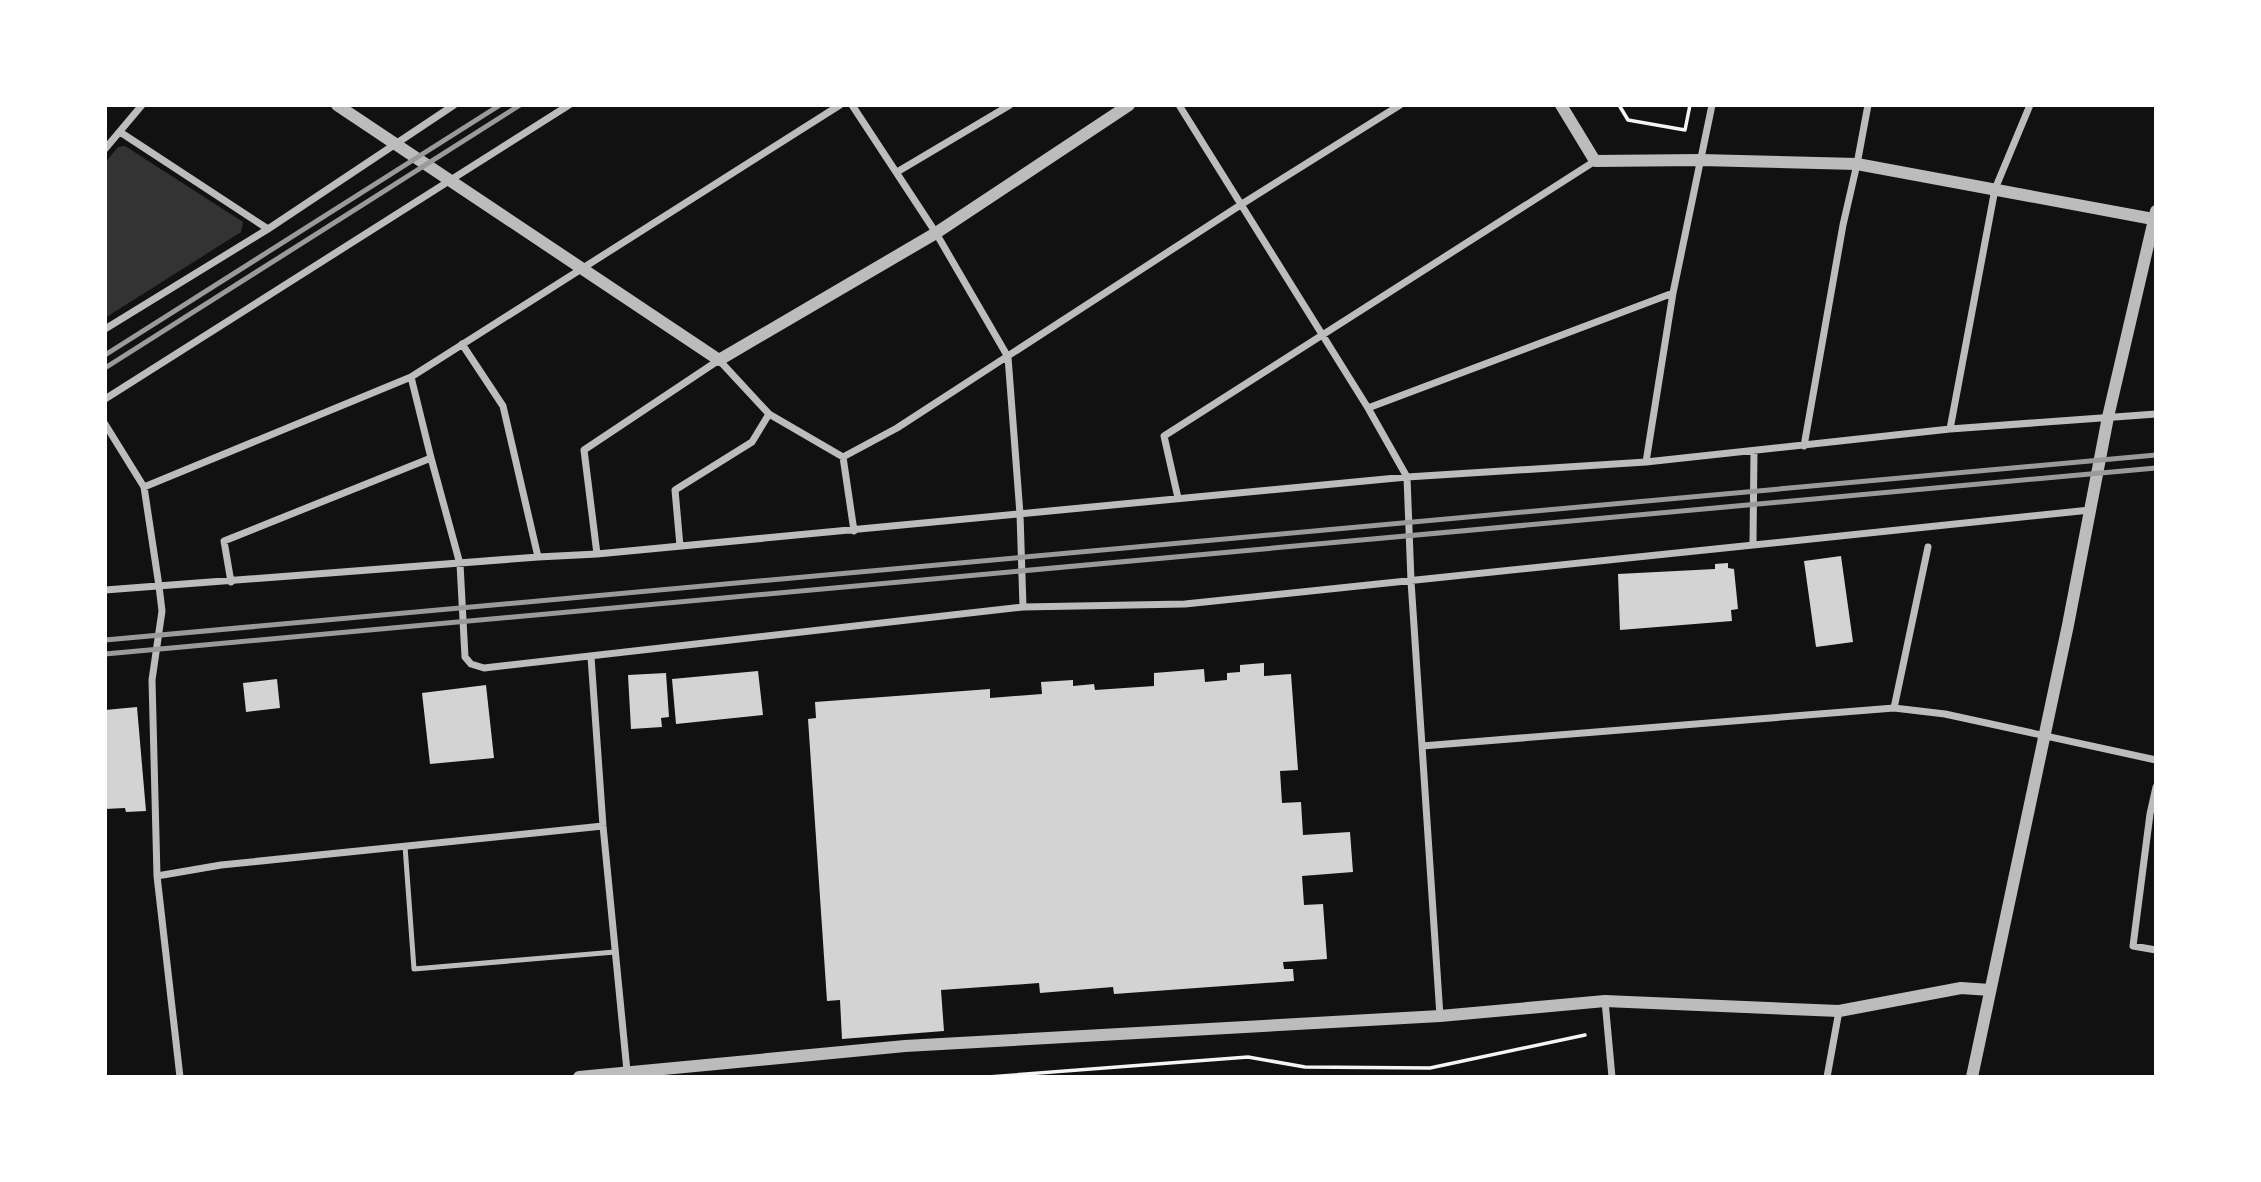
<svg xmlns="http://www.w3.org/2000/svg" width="2261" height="1182" viewBox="0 0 2261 1182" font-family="Lato,sans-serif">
<rect width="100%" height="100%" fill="#111"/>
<path fill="#333" d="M125,146L243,222L241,232L105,318V163L118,147Z"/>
<path fill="#d3d3d3" d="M1841,556L1853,642L1816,647L1804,561Z
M1728,563V568L1734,569L1738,609L1731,610L1732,621L1620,630L1618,574L1715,569V564Z
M1264,663V676L1291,674L1298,770L1280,771L1282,803L1301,802L1303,835L1350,832L1353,872L1302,876L1304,905L1323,904L1327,959L1283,962L1284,969H1293L1294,981L1114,994L1113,987L1040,993L1039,983L941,990L944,1031L842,1039L840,1000L827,1001L808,719L816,718L815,702L990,689V698L1042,694L1041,682L1073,680V686L1094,684L1095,690L1154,686V673L1204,669L1205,682L1227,680V673L1240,672V665Z
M758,671L763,715L676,724L672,679Z
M666,673L669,717L661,718L662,727L631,729L628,675Z
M277,679L280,708L246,712L243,683Z
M486,685L494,758L430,764L422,693Z
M137,707L146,811L126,812L125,808L105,809V710Z"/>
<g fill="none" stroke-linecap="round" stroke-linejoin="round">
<path stroke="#f5f5f5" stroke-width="3.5" d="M1619,105L1628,120L1685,130L1690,105
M988,1077L1248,1057L1305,1067L1430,1068L1585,1035"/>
<path stroke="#bcbcbc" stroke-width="5" d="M405,846L414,969L615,952"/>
<path stroke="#bcbcbc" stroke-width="7" d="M852,105L936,233L1008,357L1020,514L1023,607
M1179,105L1368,408L1407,477L1411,581L1440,1016
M120,132L268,229
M105,149L142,105
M897,172L1010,105
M105,329L268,229L454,105
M462,344L503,406L538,557
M411,377L431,458L460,564L465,657L471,664L484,668L1023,607L1185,604L2090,510
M105,399L569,105
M1368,408L1673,293
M105,424L144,487L159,586L162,611L152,680L157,876L180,1077
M1950,429L1995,189L2030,105
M1804,446L1843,225L1857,164L1868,105
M843,457L897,428L1242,204L1400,105
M843,457L854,531
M1646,462L1673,293L1712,105
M144,487L411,377L840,105
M1178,498L1164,436L1595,161
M1753,543L1754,451
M680,546L675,490L752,442L769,414
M597,554L584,450L719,360L769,414L843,457
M231,582L224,541L431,458
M105,590L538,557L597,554L1407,477L1646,462L1950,429L2156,414
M591,657L603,826L627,1071
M1894,708L1928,547
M1422,746L1894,708L1945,714L2156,760
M2156,787L2150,814L2133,946L2156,950
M157,876L221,865L603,826
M1605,1001L1612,1077
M1827,1077L1839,1011"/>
<path stroke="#bcbcbc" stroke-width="12" d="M337,105L719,360L936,233L1129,105
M1561,105L1595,161L1701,160L1857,164L2153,219
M579,1077L905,1046L1440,1016L1605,1001L1839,1011L1961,988L1990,990
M1972,1077L2068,625L2108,417L2156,211"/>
<path stroke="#9a9a9a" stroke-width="5" d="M105,355L500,105
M105,368L520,105
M105,640L2156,455
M105,654L2156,468"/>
</g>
<rect width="2261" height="1182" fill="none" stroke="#ffffff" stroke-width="214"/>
</svg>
